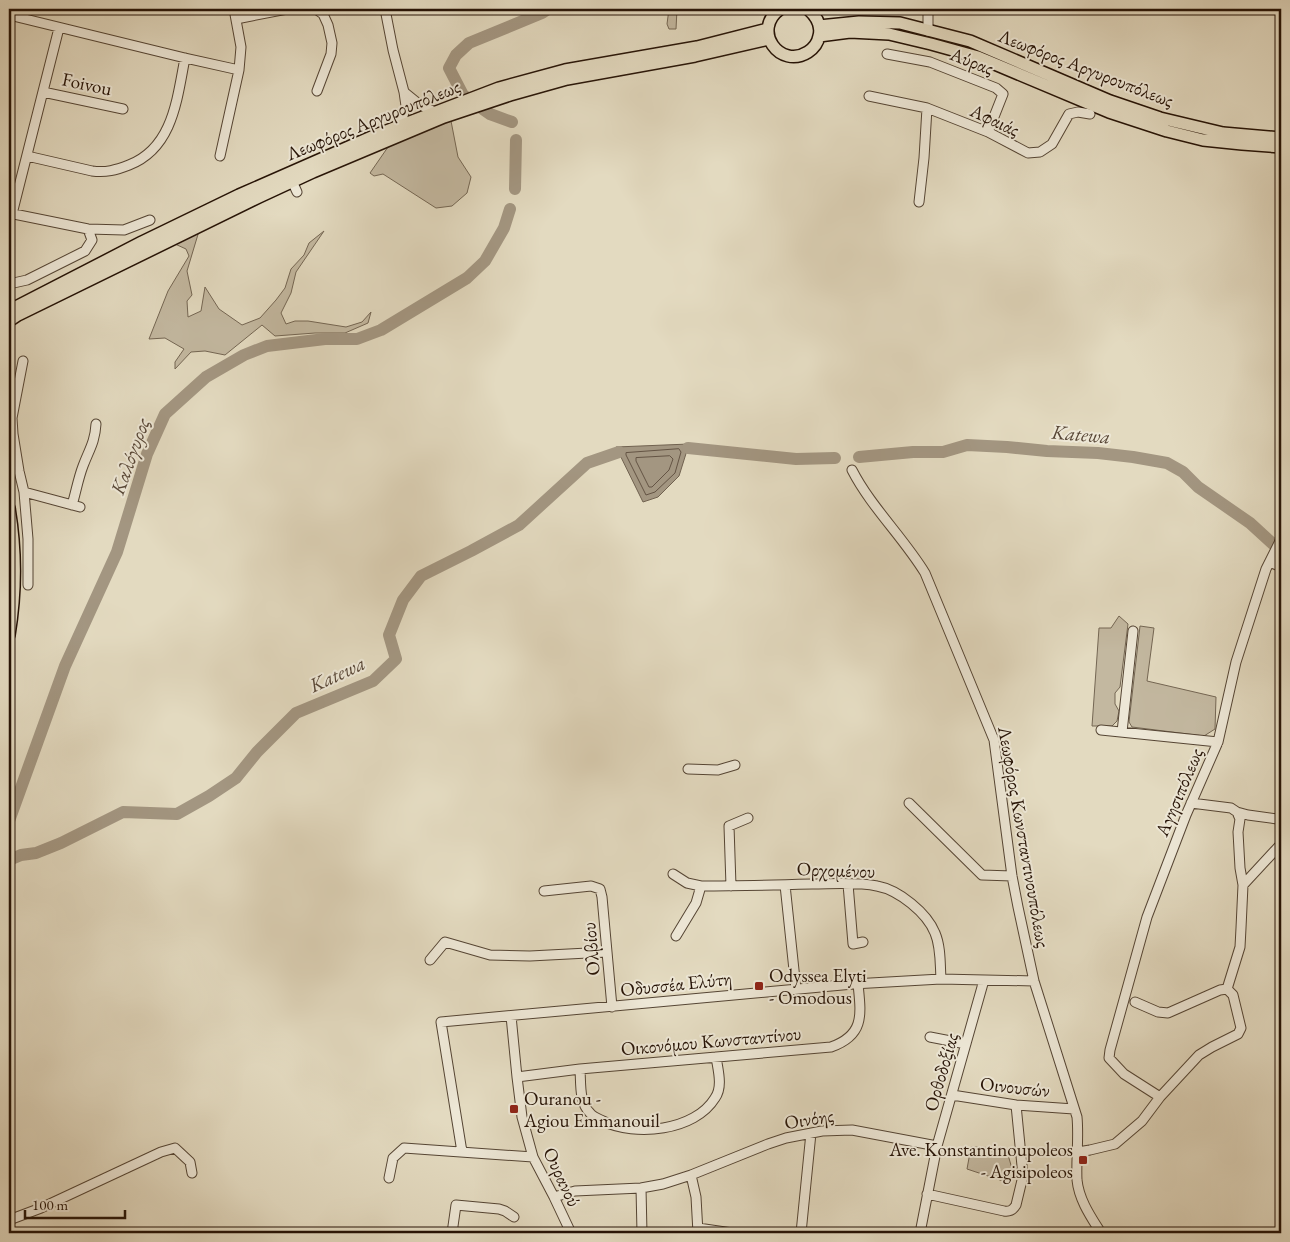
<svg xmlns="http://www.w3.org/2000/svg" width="1290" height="1242" viewBox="0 0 1290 1242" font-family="'EB Garamond',serif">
<rect width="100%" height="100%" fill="#e3dac0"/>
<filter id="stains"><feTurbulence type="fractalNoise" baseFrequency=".004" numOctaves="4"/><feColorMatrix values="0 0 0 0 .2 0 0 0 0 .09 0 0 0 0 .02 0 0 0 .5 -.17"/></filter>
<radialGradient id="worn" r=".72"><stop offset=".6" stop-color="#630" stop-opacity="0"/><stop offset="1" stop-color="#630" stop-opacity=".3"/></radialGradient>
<path fill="#c3b8a0" stroke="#746653" d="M669,9H677L676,29H669L667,24Z
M451,121L458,157L471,177L467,193L452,206L436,208L383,174L374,176L370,173L388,147V145L416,133Z
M199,231L187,271L192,295L187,301L188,317L201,311L205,287L219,309L242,325L260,318L276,300L285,288L291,269L304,255L309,243L324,231L296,272L291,293L281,313L286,324L295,321H308L346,327L362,322L371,312L368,323L345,333H315L275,336L262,325L225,355L205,351L191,352L175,369V362L184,349L165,338L149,339L168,291L189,256L186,249L175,244Z
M1119,616L1128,624L1120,687L1115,693V704L1119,711L1117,721L1112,726H1092L1099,628H1111Z
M1140,626L1154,628L1147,681L1216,697L1215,729L1204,736L1132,727L1129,722Z
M971,1147L1006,1148L1013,1172L1009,1183L967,1169Z"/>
<path fill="#a39681" stroke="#716250" d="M689,444L679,476L658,497L643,502L616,447Z"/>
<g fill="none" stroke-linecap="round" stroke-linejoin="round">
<path stroke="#645444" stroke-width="1" d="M679,449L681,452L675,473L655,492L646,495L626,455V453Z
M670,456L673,459L669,470L652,487H649L636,461V458Z"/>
<path stroke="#a39681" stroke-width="12" d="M512,122L490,114L463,95L449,68L456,55L469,43L542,13L548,9
M515,189L516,140
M688,448L796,459L835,458
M859,457L913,452H943L967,445L1007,447L1047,451L1098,453L1133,457L1167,463L1183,472L1198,487L1250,523L1273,544
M9,821L65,666L117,552L147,454L165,414L206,377L244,355L267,346L325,339H357L381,330L467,278L485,261L504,228L510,209
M9,860L21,855L36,853L61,843L123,812L177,814L209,796L236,778L257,752L296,713L373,681L396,659L389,635L403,600L421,576L471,551L519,525L587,463L619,452"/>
<g stroke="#554534" stroke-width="11">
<path id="minor" d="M316,9L323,14L328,25L332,43L331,54L317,91
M385,9L393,50L404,92L406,106L403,116L395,128
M9,15L185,58L239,70
M236,19L287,9
M928,31V9
M887,54L930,62L996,88L1003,94L988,132
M43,92L123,109
M404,92L420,105L435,112
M869,96L927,108L988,132L1028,153L1040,152L1052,144L1069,114L1078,112L1090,114
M27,156L92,171C106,173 116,170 129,165C173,148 177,99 185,58
M220,156L239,70L241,47L234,9
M292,181L297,192
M919,202L924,158L927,108
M9,213L88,229L124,230L150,220
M12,214L59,28
M9,284L27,280L85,251L92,240L88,229
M23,361L12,418L13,434L19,471L24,492L28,539V585
M852,470C871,507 903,537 925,573L994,740L1012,876L1018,907L1034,981L1077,1117C1079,1138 1076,1159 1077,1180C1079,1200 1091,1217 1101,1233
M24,492L80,507
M72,505C76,492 78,479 83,466C89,450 95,442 96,424
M1269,564L1272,563L1281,567
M1101,730L1218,742
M1122,732L1133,631
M688,769L718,770L735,765
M909,803L982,875L1012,876
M1191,803L1231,808L1237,812L1240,819L1238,832L1240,868L1243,885L1241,928L1240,947L1227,989
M1237,812L1248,815L1277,819L1281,821
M673,874L687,883L701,886C738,886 775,885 812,884C832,884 858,882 877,886C899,890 927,913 935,933C941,947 940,964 941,979
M848,884L853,944L863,942
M785,885L796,989
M1243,885L1281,844
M731,886L729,826L748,818
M544,891L591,886L600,889L602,897L612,1007
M676,936L696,903L701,886
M430,960L445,942L490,955L530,956L607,952
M511,1016L517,1077L522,1117L533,1157L554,1197L571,1233
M930,1037L966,1044
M580,1069C581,1084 579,1102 590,1113C593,1117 599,1119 603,1121C635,1137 695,1131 715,1098C723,1087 718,1070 716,1057
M517,1077L580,1069L831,1047C865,1035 861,1014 858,984
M952,1095L1016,1105L1074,1109
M1160,1097L1124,1074L1109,1058L1110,1050L1147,917L1186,815L1218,742L1236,662L1266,569L1281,539
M462,1152L441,1022L853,984L941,979L1034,981
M1078,1152L1090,1150L1115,1144L1142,1121L1160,1097L1199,1055L1212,1047L1238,1034L1241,1028L1233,995L1227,989L1220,990L1168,1013L1158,1012L1135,1002
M691,1175L696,1197L698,1233
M389,1178L393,1158L404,1148L533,1157
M641,1188L642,1233
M927,1194L1004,1211C1010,1212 1013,1210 1016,1205L1023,1176L1016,1105
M554,1197L575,1191L641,1188L663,1184L691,1175L768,1144L786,1138L822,1131L852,1130L937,1146
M9,1220L41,1208L161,1152L175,1148L190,1162L192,1173
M698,1228L732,1233
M452,1233L456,1205L499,1209L505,1211L514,1217
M801,1233L811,1133
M920,1233L937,1146L984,980"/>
</g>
<g stroke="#261306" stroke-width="14">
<path id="major" d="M780,9C751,30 780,70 808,52C814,48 818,42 819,36C822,25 816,16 808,9
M819,26L859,22L900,23L970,41L1110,101L1160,118L1223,133L1281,138
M819,36L850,32L889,34L931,44L978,57L1109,112L1167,131L1203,140L1242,144L1281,147
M9,310L14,308L142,242L239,195L376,135L499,88L565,70L697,47L768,29
M9,321L18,315L259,197L313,172L444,117L510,95L567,79L695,56L769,39
M9,508C16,549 16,593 9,635"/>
</g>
<use href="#minor" stroke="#ede7d6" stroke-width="9"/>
<use href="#major" stroke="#e3dac0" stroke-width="11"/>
</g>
<g fill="#8f2418" stroke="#ede7d6" stroke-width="2">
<rect x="754" y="981" width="10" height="10" rx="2.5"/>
<rect x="509" y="1104" width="10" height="10" rx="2.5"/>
<rect x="1078" y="1155" width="10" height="10" rx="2.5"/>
</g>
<g text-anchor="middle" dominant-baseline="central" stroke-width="4" stroke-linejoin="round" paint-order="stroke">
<g font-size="19" fill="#261306" stroke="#ede7d6">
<text transform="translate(972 61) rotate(21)">Αύρας</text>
<text transform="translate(1086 68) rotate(21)">Λεωφόρος Αργυρουπόλεως</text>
<text transform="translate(87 84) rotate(12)">Foivou</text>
<text transform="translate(373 120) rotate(-22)">Λεωφόρος Αργυρουπόλεως</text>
<text transform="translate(995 120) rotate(25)">Αφαιάς</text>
<text transform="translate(1179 792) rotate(-67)">Αγησιπόλεως</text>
<text transform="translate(1024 837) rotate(80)">Λεωφόρος Κωνσταντινουπόλεως</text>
<text transform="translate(836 870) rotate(2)">Ορχομένου</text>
<text transform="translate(591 949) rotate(-95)">Ολβίου</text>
<text transform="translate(676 984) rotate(-6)">Οδυσσέα Ελύτη</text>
<text transform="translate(711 1041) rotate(-5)">Οικονόμου Κωνσταντίνου</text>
<text transform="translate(941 1072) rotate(-74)">Ορθοδοξίας</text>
<text transform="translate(1015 1087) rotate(6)">Οινουσών</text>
<text transform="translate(809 1119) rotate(-9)">Οινόης</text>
<text transform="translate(562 1177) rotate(65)">Ουρανού</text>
</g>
<g font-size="19" fill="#261306" stroke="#ede7d6" text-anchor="start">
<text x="769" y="975">Odyssea Elyti<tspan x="769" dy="22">- Omodous</tspan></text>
<text x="524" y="1098">Ouranou -<tspan x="524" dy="22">Agiou Emmanouil</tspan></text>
<text x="1073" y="1149" text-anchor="end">Ave. Konstantinoupoleos<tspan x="1073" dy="22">- Agisipoleos</tspan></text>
</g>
<g font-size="20" font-style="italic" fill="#584737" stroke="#ede7d6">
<text transform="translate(1081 434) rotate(5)">Katewa</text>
<text transform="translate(130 456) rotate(-70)">Καλόγυρος</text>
<text transform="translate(337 674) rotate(-25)">Katewa</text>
</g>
</g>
<rect width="1290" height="1242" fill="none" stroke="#e3dac0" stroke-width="30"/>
<rect x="10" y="10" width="1270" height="1222" fill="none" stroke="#261306" stroke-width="2.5"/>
<rect x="15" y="15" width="1260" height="1212" fill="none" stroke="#261306"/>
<path d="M25 1210v8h100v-8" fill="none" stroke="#261306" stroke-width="2.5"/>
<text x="32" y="1210" font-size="15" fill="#261306" stroke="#ede7d6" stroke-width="4" paint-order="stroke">100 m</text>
<rect width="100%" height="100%" filter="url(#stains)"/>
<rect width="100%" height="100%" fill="url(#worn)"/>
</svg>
